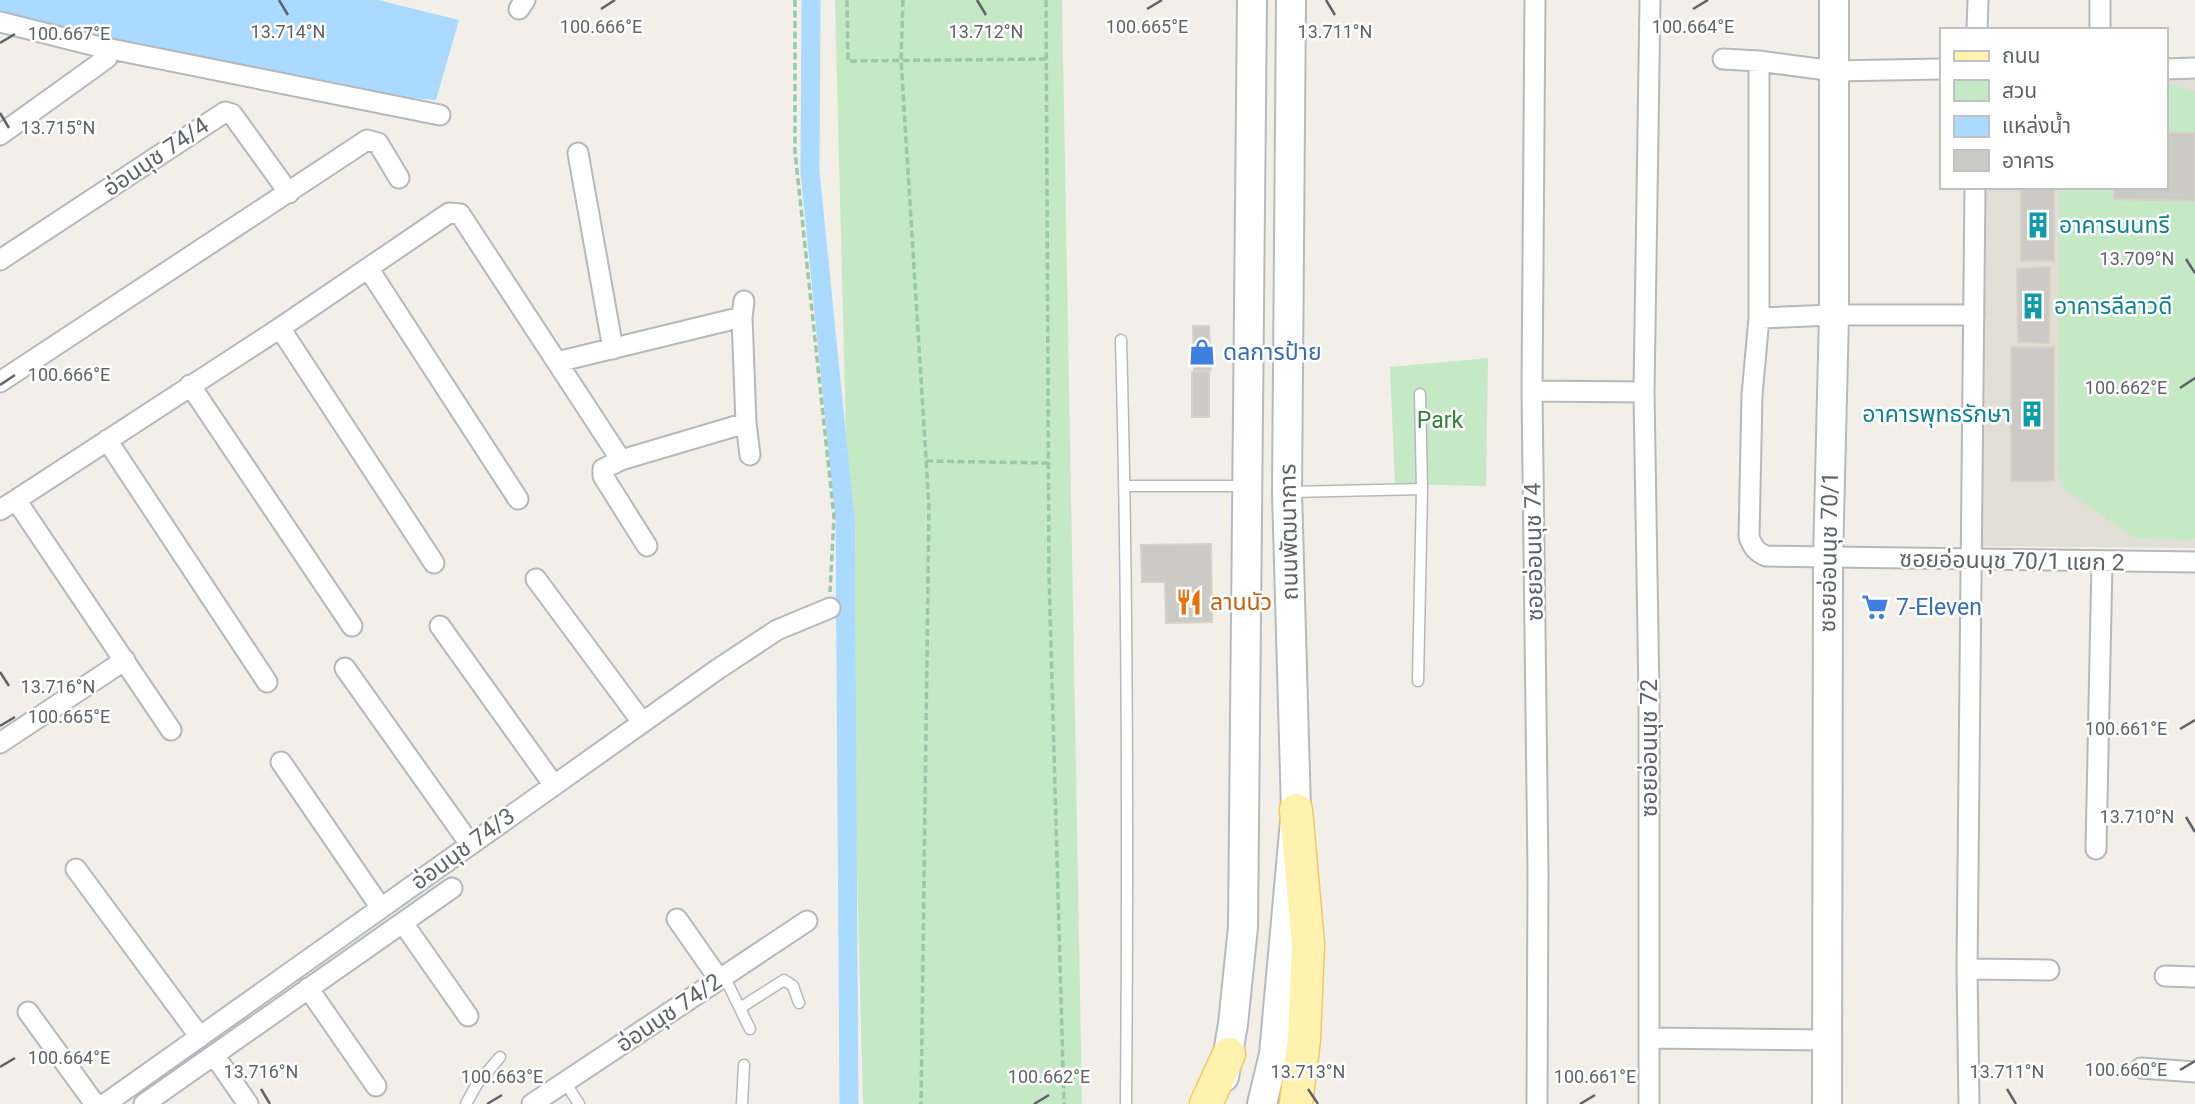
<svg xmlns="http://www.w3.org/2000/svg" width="2195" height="1104" viewBox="0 0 2195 1104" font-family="Roboto,'Noto Sans Thai',sans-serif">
<rect width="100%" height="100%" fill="#f1efe8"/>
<path fill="#e1ded6" d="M2165,78H2195V548L1981,546L1983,187H2165Z"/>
<path fill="#c5e8c5" d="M835,0H1062L1082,1104H863Z
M2165,85H2173L2195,92V538L2191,540L2134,538L2065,490L2058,476L2059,187H2165Z
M1488,358L1486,486L1395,484L1390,367Z"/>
<path fill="#aadaff" d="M0,0H378L459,20L436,100L333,92L0,13Z"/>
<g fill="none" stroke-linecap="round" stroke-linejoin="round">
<path stroke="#aadaff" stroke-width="19" d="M811,0L810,172L845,520L849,1104"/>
</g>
<path fill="#cccac5" stroke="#d6d1c6" stroke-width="2" d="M2165,133H2195V201L2114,199V187H2165Z
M2021,188H2054V261H2021Z
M2050,267L2049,343L2018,342L2017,269Z
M1193,326H1209L1211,370H1194Z
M2011,347H2054V481H2011Z
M1192,372H1209V417H1192Z
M1211,544L1212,622L1166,623L1165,582H1142L1141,545Z"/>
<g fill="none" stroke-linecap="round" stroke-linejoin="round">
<g stroke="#b5b8bc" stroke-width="13">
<path id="lane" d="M1121,340C1128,594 1128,849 1126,1104
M1125,486H1246
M1291,492L1422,489
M1418,681L1422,489L1420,394
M724,976L750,1029
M740,1008L784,980L793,986L799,1003
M565,1082L579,1104
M466,1104L477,1084L500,1057
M742,1104L744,1065"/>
</g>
<g stroke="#b5b8bc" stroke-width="23">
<path id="street" d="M1535,0L1532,391L1538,872L1537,1104
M519,9L525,0
M0,22L96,46L440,115
M1977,30L1978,0
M2100,30V0
M1723,59L1759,61L1834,71L1941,69
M1759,61V318L1752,395L1749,537C1753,547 1756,552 1766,556L2195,562
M2165,69L2195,68
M0,135L107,58
M578,153L613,349
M0,260L225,112L232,114L289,193
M368,268L518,499
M744,301L742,317L746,423L750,455
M1759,318L1834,315H1974
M280,328L434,563
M557,362L742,317
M0,382L367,140L378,143L399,178
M190,385L352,626
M1532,391L1644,392
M107,440L267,682
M0,510L16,500
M647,546L603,476V469L621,460L746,423
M536,579L642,722
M440,626L553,784
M345,668L470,844
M171,730L16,500L280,328L449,213L460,214L621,460
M0,743L125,660
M281,762L381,908
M2096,849L2102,562
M76,869L200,1037
M677,919L719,979
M403,923L468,1016
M1967,969L2049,970
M2165,976L2195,977
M308,988L376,1086
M28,1012L95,1104
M1649,1038L1827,1040
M214,1055L248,1104
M2141,1068L2195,1072
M105,1104L718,669L777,630L830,608
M144,1104L452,888
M532,1104L807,921
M1649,1104V697L1644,392L1650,0
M1969,1104L1967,969L1975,187"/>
</g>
<g stroke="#b6babf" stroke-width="32">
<path id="secondary" d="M1224,1077L1233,1024L1243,927L1252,0
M1262,1104L1274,1054L1296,810L1287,492L1291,0
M1827,1104L1828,559L1834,315V0"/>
</g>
<g stroke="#f2c960" stroke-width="35">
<path id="primary" d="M1206,1104L1229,1054
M1296,1104L1304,1039L1308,944L1296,810"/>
</g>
<path stroke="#9cc7a9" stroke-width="3.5" stroke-dasharray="7 3.5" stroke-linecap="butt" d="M795,0V152L834,517L830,592
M847,0L848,61L1046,59
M903,0L901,60L929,506L921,1104
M1046,0L1049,576L1064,1104
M926,461L1048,463"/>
<use href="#lane" stroke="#fff" stroke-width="10"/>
<use href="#street" stroke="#fff" stroke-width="19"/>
<use href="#secondary" stroke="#fff" stroke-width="28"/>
<use href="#primary" stroke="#fff2af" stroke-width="32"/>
</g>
<path fill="none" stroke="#5f6368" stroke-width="2.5" d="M279,0L288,15M977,0L986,15M1326,0L1335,15M601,9L615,0M1147,9L1162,0M1693,9L1708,0M0,43L15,34M0,113L9,128M2186,259L2195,273M0,385L15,375M2180,388L2195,378M0,672L9,686M0,726L15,717M2180,729L2195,720M2186,817L2195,832M0,1067L15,1058M2180,1070L2195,1061M261,1089L270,1104M1308,1089L1318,1104M2007,1089L2016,1104M487,1104L502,1095M1034,1104L1049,1095M1580,1104L1595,1095"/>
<defs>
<g id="building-bare" transform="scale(2.1)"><path d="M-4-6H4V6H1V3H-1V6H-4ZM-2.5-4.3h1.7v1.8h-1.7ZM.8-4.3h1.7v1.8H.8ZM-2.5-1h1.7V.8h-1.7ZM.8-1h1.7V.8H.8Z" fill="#0f9aa8" stroke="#fff" stroke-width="2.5" paint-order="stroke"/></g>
<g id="shop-bare" transform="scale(2.1)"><path d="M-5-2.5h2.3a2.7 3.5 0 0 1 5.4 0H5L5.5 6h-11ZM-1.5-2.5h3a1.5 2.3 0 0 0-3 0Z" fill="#3f7fe0" stroke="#fff" stroke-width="2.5" paint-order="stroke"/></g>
<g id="restaurant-bare" transform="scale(2.1)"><path d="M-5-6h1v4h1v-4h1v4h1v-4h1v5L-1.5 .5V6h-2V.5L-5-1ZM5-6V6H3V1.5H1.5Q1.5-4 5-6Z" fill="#e8710a" stroke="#fff" stroke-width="2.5" paint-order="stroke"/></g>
<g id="supermarket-bare" transform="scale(2.1)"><path d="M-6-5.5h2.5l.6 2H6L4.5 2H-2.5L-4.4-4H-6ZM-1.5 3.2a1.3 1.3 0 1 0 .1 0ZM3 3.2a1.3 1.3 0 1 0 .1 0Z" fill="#3f7fe0" stroke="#fff" stroke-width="2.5" paint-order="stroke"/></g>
</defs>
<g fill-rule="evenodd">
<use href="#building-bare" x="2038" y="225"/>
<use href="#building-bare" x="2033" y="306"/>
<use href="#shop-bare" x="1202" y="352"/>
<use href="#building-bare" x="2032" y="414"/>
<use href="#restaurant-bare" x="1189" y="602"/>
<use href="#supermarket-bare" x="1875" y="607"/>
</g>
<g text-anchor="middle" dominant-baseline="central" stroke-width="5" stroke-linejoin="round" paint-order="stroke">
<g font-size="23" fill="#5f6368" stroke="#fff">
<text transform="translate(156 157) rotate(-34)">อ่อนนุช 74/4</text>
<text transform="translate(1289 532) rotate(-91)">ถนนพัฒนาการ</text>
<text transform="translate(1534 552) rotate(-91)">ซอยอ่อนนุช 74</text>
<text transform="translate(1829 552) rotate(-89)">ซอยอ่อนนุช 70/1</text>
<text transform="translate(2012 561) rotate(1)">ซอยอ่อนนุช 70/1 แยก 2</text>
<text transform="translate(1649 748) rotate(-90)">ซอยอ่อนนุช 72</text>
<text transform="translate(463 849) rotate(-36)">อ่อนนุช 74/3</text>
<text transform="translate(669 1013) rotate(-34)">อ่อนนุช 74/2</text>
</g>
<g font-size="23" fill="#0d838f" stroke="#fff" text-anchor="start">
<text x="2059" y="225">อาคารนนทรี</text>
<text x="2054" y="306">อาคารลีลาวดี</text>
<text x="2011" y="414" text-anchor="end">อาคารพุทธรักษา</text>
</g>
<g font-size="23" fill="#366cbe" stroke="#fff" text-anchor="start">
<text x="1223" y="352">ดลการป้าย</text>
<text x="1896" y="607">7-Eleven</text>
</g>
<g font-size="23" fill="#348238" stroke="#fff">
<text x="1440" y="420">Park</text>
</g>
<g font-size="23" fill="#c56008" stroke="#fff" text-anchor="start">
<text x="1210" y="602">ลานนัว</text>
</g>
</g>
<g font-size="18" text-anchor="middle" fill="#5f6368" stroke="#fff" stroke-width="5" stroke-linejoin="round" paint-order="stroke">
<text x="601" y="33">100.666°E</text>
<text x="1147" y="33">100.665°E</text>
<text x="1693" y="33">100.664°E</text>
<text x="288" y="38">13.714°N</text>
<text x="986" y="38">13.712°N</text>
<text x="1335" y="38">13.711°N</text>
<text x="69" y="40">100.667°E</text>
<text x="58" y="134">13.715°N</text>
<text x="2137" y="265">13.709°N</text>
<text x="69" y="381">100.666°E</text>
<text x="2126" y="394">100.662°E</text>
<text x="58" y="693">13.716°N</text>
<text x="69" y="723">100.665°E</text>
<text x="2126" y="735">100.661°E</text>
<text x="2137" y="823">13.710°N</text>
<text x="69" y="1064">100.664°E</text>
<text x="2126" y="1076">100.660°E</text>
<text x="261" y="1078">13.716°N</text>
<text x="1308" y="1078">13.713°N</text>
<text x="2007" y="1078">13.711°N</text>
<text x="502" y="1083">100.663°E</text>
<text x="1049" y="1083">100.662°E</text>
<text x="1595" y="1083">100.661°E</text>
</g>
<rect x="1940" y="28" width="228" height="161" fill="#ffffff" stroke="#bfc1c3" stroke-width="2"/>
<rect x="1954" y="51" width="35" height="10" fill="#fff2af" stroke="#bfc1c3" stroke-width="2"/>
<text x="2002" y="63" font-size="21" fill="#5f6368">ถนน</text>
<rect x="1954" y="80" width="35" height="21" fill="#c5e8c5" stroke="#bfc1c3" stroke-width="2"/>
<text x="2002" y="98" font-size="21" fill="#5f6368">สวน</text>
<rect x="1954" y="116" width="35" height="21" fill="#aadaff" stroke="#bfc1c3" stroke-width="2"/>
<text x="2002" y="133" font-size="21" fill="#5f6368">แหล่งน้ำ</text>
<rect x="1954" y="150" width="35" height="21" fill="#cccac5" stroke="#bfc1c3" stroke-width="2"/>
<text x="2002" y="168" font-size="21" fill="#5f6368">อาคาร</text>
</svg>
